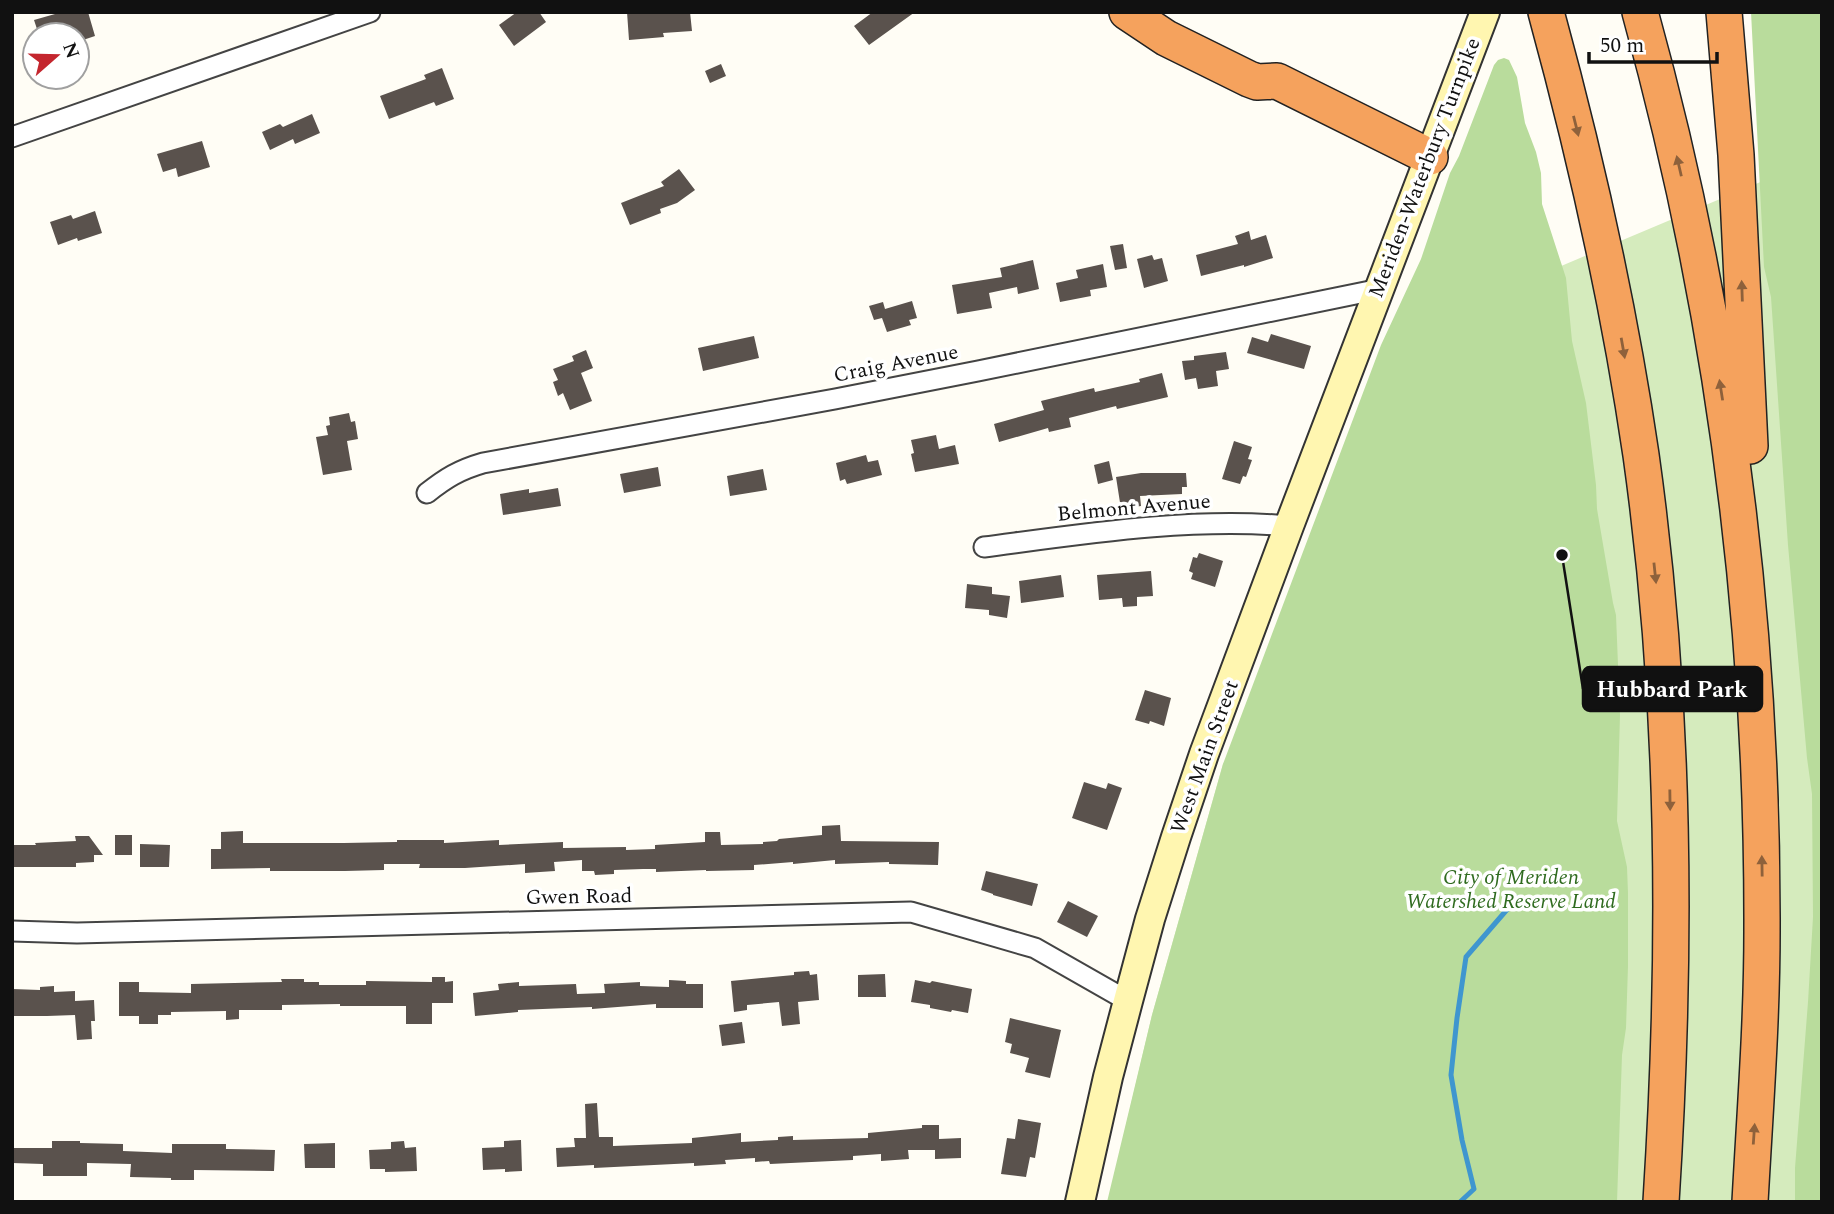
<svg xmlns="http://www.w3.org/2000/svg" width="1834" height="1214" viewBox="0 0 1834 1214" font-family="Spectral,serif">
<rect width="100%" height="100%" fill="#fffdf5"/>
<path fill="#d5ebbd" d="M1822,156V1202H1108L1152,1015L1223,764L1516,285Z"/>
<path fill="#b9dc9c" d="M1751,12H1822V1202H1795V1168L1808,1002L1813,917L1812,794L1807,758L1788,545L1771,297L1764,267Z
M1504,58L1509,60L1517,77L1525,123L1536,152L1541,173L1542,204L1566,278L1572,341L1586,403L1596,485L1597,509L1613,603L1616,615L1620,715L1617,821L1627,867L1628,893V966L1626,1028L1622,1055L1617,1202H1107L1152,1015L1223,764L1381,345L1421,259L1450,173L1459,156L1494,65L1498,60Z"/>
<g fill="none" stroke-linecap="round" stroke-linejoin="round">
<path stroke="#3f96cf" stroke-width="5" d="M1460,1202L1474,1189L1462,1140L1451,1075L1457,1018L1466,957L1517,898"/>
</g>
<path fill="#5a524d" d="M62,12H88L95,36L77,42V35H65L64,31L49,35H39L34,20Z
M517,12H539L546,22L514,46L499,25Z
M627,12H690L692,31L663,33L664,37L629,40Z
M873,12H915L869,45L854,26Z
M721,64L726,76L710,83L705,71Z
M442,68L454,99L436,106L434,102L389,119L380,96L426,79L424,75Z
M312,114L320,133L295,144L293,139L270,150L262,132L280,124L283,127Z
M202,141L210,167L178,177L176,168L163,172L157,154Z
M679,169L695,190L677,203L660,209L661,213L630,225L621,203L664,186L661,182Z
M95,211L102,233L78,241L77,238L58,245L50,222L71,215L73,219Z
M1249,231L1251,240L1266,235L1273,258L1244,267V265L1201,276L1196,255L1238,244L1235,236Z
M1123,244L1127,268L1115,270L1110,246Z
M1152,255L1154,260L1162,258L1168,281L1144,288L1137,259Z
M1033,260L1039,289L1018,294L1017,287L989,293L992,308L957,314L952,285L1002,277L1000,268Z
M1103,264L1107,287L1090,290L1091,296L1060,302L1056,283L1078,278L1076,270Z
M912,301L917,318L909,320L911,325L887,332L882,318L874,320L869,306L883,302L885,309Z
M1271,334L1311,346L1304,369L1247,353L1252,337L1268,342Z
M754,336L759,358L703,371L698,348Z
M586,350L593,368L581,373L592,401L570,410L563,393L558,396L553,382L558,380L553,369L574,361L572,356Z
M1226,352L1229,369L1216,371L1218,386L1198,389L1196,378L1185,380L1182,361L1194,360V356Z
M1162,373L1168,397L1117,409L1116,406L1069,418L1071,427L1049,432L1048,428L999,442L994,424L1044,410L1041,401L1094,388L1095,392L1140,382L1139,379Z
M349,413L351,422L355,421L358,439L347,441L352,470L323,475L316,437L328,435L326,426L330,425L329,417Z
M936,435L939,449L955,445L959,464L915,472L911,454L914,453L911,440Z
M1234,441L1252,447L1248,459L1252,460L1246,477L1243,476L1240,484L1222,479Z
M866,455L868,462L878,460L882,475L847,484L845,479L840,481L836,463Z
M1109,461L1113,480L1098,484L1094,465Z
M658,467L661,486L624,493L620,474Z
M763,469L767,490L730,496L727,476Z
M1141,473H1186L1187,487H1182V494L1140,496L1141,506L1121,509L1116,477Z
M558,488L561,506L503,515L500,494L529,489V493Z
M1199,553L1223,561L1215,587L1191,579L1193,573L1189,571L1193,557L1197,558Z
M1151,571L1153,596L1137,597V606L1123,607L1122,598L1099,600L1097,575Z
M1061,575L1064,597L1021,603L1019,581Z
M967,584L992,587V594L1010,596L1007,618L989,615V610L965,608Z
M1145,690L1171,698L1164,726L1150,721L1149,724L1135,720Z
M1084,782L1106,789L1108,783L1122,788L1107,830L1072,818Z
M840,825L841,841L939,842L938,865L889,864V862L835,864V860L793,864V862L754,865V870L706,871V870L656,872V869H643L614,870V874L595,875L594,871H582V860L554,862L555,871L525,873V864L465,868H419L420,864H384V870L345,871H270V868L211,869V849H221V832L243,831V843H344L397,842V840H444V843L499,840V845L563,842V848L626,847V850L655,849V845L705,842V832H720L721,845L763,844V842L777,841L779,839L822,835V826Z
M115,835H132V855H115Z
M75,836H89L103,855H94V862L76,863V867H12V845H36L35,843L76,841Z
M140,844L170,845L169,867H140Z
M986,871L1038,884L1032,906L993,895V894L981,890Z
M1068,901L1098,916L1087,937L1057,922Z
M809,971L810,975L817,974L819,1000L798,1002L800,1024L782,1026L779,1002L747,1005V1010L734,1012L731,981L783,976L794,975V972Z
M885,974L886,997H858V975Z
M432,977H445V982L453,981V1003H432V1024H406V1006H340V1004L282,1005V1010H239V1019L226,1020V1011L171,1012V1015H158V1024H139V1016H119V982H139V992L191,993V984L282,982L281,979H304V982H319V985H366V981L432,982Z
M669,980L686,981V984H703V1008H656V1004L592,1009V1007L518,1010V1012L475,1016L473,993L499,990L498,984L519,982V986L576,984L577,994L605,993L604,984L640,982V986L669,987Z
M915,980L930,983L932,981L972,989L968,1013L952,1010L951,1012L930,1008V1005L911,1002Z
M54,986V992L75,991V1001L94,1000L95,1021H91L92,1039L77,1040L75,1015L47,1016H12V989L40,990V987Z
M1010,1018L1061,1030L1050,1078L1025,1072L1029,1058L1010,1053L1012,1044L1005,1042Z
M742,1022L745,1043L722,1046L719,1025Z
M597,1103L599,1137H613V1146L692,1143V1138L741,1133V1142L778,1140V1137L793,1136V1140L868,1138V1133L922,1128V1125H939V1139L961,1138V1158L935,1159V1150H908L909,1159L881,1161V1154L853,1156V1160L770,1164L769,1161L755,1162V1158L725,1160L726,1164L694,1166V1163L594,1168V1165L557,1167L556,1148L575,1147L574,1138H586L585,1104Z
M1018,1119L1041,1123L1035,1158L1030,1157L1026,1177L1001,1174L1007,1138L1015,1139Z
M521,1140L522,1171L505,1172V1169L483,1170L482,1148L504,1147V1141Z
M52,1141H80V1143L123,1144V1151L172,1153V1144H226V1149L275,1150L274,1171L194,1170V1180H171V1178L130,1177L131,1164L87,1163V1176H43V1164L12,1163V1148H52Z
M404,1141L405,1148L416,1147L417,1171L385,1172V1169H370L369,1150L391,1149V1142Z
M335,1143V1168H305L304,1144Z"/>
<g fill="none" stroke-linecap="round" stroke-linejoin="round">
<g stroke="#444" stroke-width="23">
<path id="street" d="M12,137L370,12
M427,493C446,478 459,470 483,463L835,399L978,371L1380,289
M984,547C1083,534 1190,517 1289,526
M12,931L77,933L911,912L1035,948L1128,1001"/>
</g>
<g stroke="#333" stroke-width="32">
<path id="secondary" d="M1080,1202L1108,1077L1128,1001L1150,919L1176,837L1204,754L1289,526L1485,12"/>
</g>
<g stroke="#222" stroke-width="38">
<path id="highway" d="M1127,12L1166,38L1249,79L1257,82L1277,81L1430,157
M1546,12C1586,158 1619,305 1641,455C1676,705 1677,950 1661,1202
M1640,12C1723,311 1763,620 1762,931C1762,1021 1755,1111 1750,1202
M1724,12L1736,155L1750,446"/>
</g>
<use href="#street" stroke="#fff" stroke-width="19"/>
<use href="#secondary" stroke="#fff6b0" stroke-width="28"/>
<use href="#highway" stroke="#f5a25d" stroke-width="35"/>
</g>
<defs><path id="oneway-solid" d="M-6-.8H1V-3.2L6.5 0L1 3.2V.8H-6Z" transform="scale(1.75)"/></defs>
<g fill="#8e613b">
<use href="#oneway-solid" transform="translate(1576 126) rotate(76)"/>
<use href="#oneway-solid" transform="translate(1679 166) rotate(-103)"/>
<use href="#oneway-solid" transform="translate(1742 291) rotate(-92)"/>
<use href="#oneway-solid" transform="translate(1623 348) rotate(80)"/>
<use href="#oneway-solid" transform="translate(1721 390) rotate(-99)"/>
<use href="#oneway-solid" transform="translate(1655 573) rotate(84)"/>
<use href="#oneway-solid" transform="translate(1670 800) rotate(89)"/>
<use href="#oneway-solid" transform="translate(1762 866) rotate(-91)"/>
<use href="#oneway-solid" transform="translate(1754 1134) rotate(-86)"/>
</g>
<g text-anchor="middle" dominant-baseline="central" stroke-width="7" stroke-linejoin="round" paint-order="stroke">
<g font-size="21" fill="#111" stroke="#fff">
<text transform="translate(1425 168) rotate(-69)">Meriden-Waterbury Turnpike</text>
<text transform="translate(896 364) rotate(-11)">Craig Avenue</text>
<text transform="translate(1134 508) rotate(-5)">Belmont Avenue</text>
<text transform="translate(1205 757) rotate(-70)">West Main Street</text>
<text transform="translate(579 897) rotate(-1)">Gwen Road</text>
</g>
<g font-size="21" font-style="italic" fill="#2f6b1f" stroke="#fff">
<text x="1511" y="878">City of Meriden<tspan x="1511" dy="24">Watershed Reserve Land</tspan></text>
</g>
</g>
<path fill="none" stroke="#111" stroke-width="2.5" d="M1562 555L1583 689"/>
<circle fill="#111" stroke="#fff" stroke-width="2.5" cx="1562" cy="555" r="7"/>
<rect fill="#111" stroke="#111" stroke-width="2.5" x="1583" y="667" width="179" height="44" rx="7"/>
<g font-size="23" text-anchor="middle" font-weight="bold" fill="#fff">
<text x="1672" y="697">Hubbard Park</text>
</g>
<rect width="1834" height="1214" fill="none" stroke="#111111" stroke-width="28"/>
<g transform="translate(56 56) rotate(70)"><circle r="33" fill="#ffffff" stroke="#a0a0a0" stroke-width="2"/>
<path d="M0-5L12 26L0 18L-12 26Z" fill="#c4262e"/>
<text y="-10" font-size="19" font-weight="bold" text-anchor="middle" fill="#111111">N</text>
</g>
<path d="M1589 52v10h128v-10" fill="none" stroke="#111111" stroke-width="3.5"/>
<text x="1600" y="52" font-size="21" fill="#111111" stroke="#ffffff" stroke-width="5" paint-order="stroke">50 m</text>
</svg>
